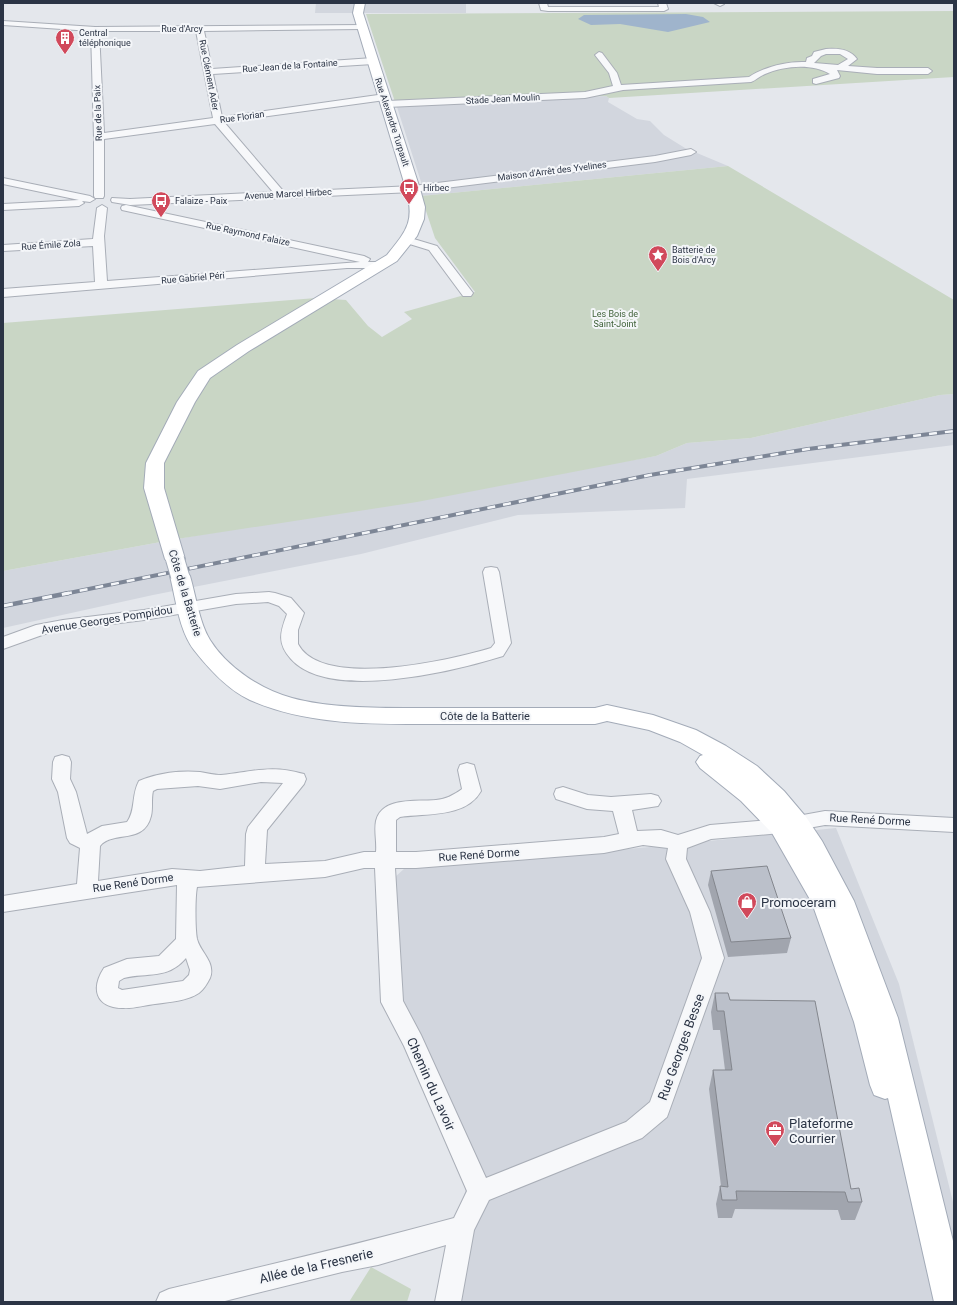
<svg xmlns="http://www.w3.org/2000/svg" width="957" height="1305" viewBox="0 0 957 1305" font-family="Roboto,sans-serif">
<rect width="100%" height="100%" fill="#e4e7ec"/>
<path fill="#d2d6de" d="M316,3H466V13H315Z
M606,96L609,98L608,102L637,119L650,121L664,135L685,148L728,166L421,196L422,185L397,107Z
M954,394V445L687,479L685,508L518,515L361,554L153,595L3,628V571L177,539L656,456L687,443L751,438L940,395Z
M836,828L899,984L954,1206V1302H439L474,1154L399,998L394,878L405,868L650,847Z"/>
<path fill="#c9d6c5" d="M954,11V77L609,98L606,96L395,102L366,14Z
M728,166L954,300V394L940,395L751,438L687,443L656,456L417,502L177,539L3,571V323L316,298L346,300L368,326L382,337L412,319L404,312L475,292L435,238L421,196Z
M371,1267L411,1289L407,1302H349Z"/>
<path fill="#9fb4cc" d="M686,14L703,17L710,22L668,32L620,24L591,25L578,19L584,15Z"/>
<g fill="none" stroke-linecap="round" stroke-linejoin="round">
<g stroke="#a9aeb7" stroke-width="2">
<path id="minor" d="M539,3H547L548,7H659L658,3H666L668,9L664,11H548L541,10Z
M714,3H723L724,4L720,6Z
M3,21L95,27L365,25V29H362L204,31L212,69L373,58L377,61L373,64L213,74L222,117L385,94L390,97L385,100L224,122L284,192L413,186L655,156L691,149L696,152L691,155L655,162L413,192L130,205L112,202L111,200L112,198L130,199L273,192L215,124L104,139V196L103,198H95L94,196V137L91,31L3,25ZM99,31H196L213,118L104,133Z
M826,49C838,48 850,49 857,59L848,66L877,68H928L932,71L928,74H877L837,70L840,76L839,78L816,84L813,83V79L830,74C812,63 784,66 765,74C760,76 756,80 751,82L623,90L585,98L387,107L382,104L387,101L585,92L613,86L609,73L595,55L599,52L602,53L617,73L621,85L749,77C764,67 787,61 806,62L807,58L812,56L814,52ZM826,54H840L848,59L838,65L814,63L821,56Z
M3,178L90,196L95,199L90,202L82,201L84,203L79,206L3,210V204L79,200L3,184Z
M102,205L107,208L104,236L107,281L360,262L122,210L121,208L122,206L126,205L364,256L370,259L368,262H383L389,265L383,268H347L3,297V289L95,282L93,246L3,251V245L93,239L97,208Z
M407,237L437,246L473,293L471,296H463L429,250L403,242L401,240L403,238Z
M491,567L497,568L499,572L511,643L503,656C455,671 329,702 291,659C277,643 280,633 287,614L279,606L268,602L236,604L144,620L63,630L45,634L3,649V637L36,625L63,620L144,610L236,594L269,592L275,593L291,598L304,613L298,630V644C322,690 451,660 491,648L495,643L483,572L485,568Z
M62,755L69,757L71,762L70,779L76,792L87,834L102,826L127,822C136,810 131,796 139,781C157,773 181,770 200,772C207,773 214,775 221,775C255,772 269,764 304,774L306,779L304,784L267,830L265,864L325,861L364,852H376C377,842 374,831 376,821C382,796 417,802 436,800C446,799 454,795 462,789L458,770L460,765L467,763L474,765L481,791C466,818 426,813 400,817L396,820V852H416L604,837L619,834L613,811L587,809L556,799L554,794L556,789L563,787L588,795L611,797L651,794L658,796L661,801L658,806L632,810L637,831L661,830L678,835L710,825L781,819L825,811L954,818V832L825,825L781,833L711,839L687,848L686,859L710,912L724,958L667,1117L642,1138L489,1200L474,1230L461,1302H435L446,1245L378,1265L342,1272L221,1302H156L160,1293L169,1289C264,1266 360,1244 454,1218L467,1191L404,1046L381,1002L375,868H364L325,877L197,887C195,897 195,928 197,939C200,952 216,962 210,978C207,984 204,989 199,993C187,1001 170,1002 155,1004C145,1005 133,1009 122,1008C95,1007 91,988 104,968L127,959L159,956L176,939L177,885L3,912V896L77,884L80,848L70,843L67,838L58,792L52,779L53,762L55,757ZM261,782L283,783L248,827L246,834L245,866L200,871L172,869L98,881L100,846C113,830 144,845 151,816C153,808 151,799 153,791L157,789L198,786L220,789ZM643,845L668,848L666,859L690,912L702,958L650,1102L626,1122L486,1178L421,1035L403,1001L395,868H416L604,853ZM186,958L190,970L189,975L183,981L122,990L118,988L119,981L124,978C148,972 167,980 186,958Z"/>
</g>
<g stroke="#a3abb8" stroke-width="2">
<path id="major" d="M355,3H365L363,13L420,189L425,207L424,219L417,236L397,261L249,351L210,378L195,402L164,463V488L185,559L182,563L175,565L168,563L165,559L144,488L146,463L177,402L198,371L237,345L387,255C407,230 415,222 406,189L353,13Z
M180,570L187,571L190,576C196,596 199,622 210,640C227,667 261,690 292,698C332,709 387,708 428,708C484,708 539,708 595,708L607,705L653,715L696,730L726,746L757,766L784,791L806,817L822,841L854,901L898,1018L954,1245V1302H934L888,1098L885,1099L874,1095L870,1085L854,1022L812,903L772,833L741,801L700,768L696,762L700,756L703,755L680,742L649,730L607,721L595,724C546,724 496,724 447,724C382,724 311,727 250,700C228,690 209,669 194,650C179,630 176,600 170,576L173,571Z"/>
</g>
<use href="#minor" fill="#f7f8fa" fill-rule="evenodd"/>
<use href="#major" fill="#fff" fill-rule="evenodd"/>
<g stroke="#7d8696" stroke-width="4">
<path id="rail-far1" d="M64,594L650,475L808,449L954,431"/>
</g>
<g stroke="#7d8696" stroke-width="4.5">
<path id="rail" d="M3,606L69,593"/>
</g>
<use href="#rail-far1" stroke="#f4f6f9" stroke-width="2.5" stroke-dasharray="8" stroke-linecap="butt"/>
<use href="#rail" stroke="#f4f6f9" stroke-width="3" stroke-dasharray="10" stroke-linecap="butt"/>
<g stroke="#a3abb8" stroke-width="20" stroke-linecap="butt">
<path id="major-bridge" d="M175,559L180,576"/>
</g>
<use href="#major-bridge" stroke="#fff" stroke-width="18"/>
</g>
<path fill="#a1a5ae" d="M711,871L791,938L787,953L728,957L708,885Z
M715,993L730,1000L851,1189L862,1202L855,1220H841L838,1210L735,1209L732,1218H718L716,1204L720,1186H721L709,1089L713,1070H725L720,1030H713L711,1012Z"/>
<path fill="#bbc0ca" stroke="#83868d" d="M767,866L791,938L731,942L711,871Z
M715,993H728L730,1000L815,1001L851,1189L859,1188L862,1202H848L845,1192L736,1191L737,1200H722L720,1186L728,1187L713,1070H732L724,1011H717Z"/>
<defs>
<g id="building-pin" transform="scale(1)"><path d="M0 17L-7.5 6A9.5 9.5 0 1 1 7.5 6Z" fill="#d1495b" stroke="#f4f6f9"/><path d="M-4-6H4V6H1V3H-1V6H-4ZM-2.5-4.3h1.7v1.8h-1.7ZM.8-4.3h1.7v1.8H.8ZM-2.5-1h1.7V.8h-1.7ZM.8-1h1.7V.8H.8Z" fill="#fff"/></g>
<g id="bus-pin" transform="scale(1)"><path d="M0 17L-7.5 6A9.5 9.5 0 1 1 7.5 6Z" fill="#d1495b" stroke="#f4f6f9"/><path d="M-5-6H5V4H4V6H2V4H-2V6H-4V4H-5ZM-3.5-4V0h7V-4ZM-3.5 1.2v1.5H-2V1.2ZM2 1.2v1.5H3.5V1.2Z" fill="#fff"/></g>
<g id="sight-pin" transform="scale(1)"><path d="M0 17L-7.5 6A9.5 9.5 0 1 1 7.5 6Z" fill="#d1495b" stroke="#f4f6f9"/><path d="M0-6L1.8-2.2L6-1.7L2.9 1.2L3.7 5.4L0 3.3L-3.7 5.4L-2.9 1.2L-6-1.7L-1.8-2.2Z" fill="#fff"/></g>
<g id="shop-pin" transform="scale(1)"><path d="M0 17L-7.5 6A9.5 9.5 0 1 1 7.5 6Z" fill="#d1495b" stroke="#f4f6f9"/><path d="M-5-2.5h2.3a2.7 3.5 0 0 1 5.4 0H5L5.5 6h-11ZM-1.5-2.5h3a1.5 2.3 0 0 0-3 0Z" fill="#fff"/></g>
<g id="office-pin" transform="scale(1)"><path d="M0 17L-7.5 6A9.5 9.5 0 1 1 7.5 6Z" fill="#d1495b" stroke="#f4f6f9"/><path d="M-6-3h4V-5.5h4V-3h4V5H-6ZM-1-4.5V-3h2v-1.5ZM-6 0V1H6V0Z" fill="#fff"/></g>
</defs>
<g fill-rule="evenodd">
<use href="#building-pin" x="65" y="38"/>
<use href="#bus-pin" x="409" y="188"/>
<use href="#bus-pin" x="161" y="201"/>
<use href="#sight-pin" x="658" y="255"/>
<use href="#shop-pin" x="747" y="902"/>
<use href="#office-pin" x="775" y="1130"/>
</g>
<g text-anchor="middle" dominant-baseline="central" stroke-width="4" stroke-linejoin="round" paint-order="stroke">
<g font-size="9" fill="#2b3445" stroke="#f4f6f9">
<text x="182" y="29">Rue d'Arcy</text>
<text transform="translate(290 66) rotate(-4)">Rue Jean de la Fontaine</text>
<text transform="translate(209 75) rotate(79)">Rue Clément Ader</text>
<text transform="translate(503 99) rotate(-3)">Stade Jean Moulin</text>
<text transform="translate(98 113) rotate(-92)">Rue de la Paix</text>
<text transform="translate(242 117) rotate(-8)">Rue Florian</text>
<text transform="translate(392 122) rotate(72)">Rue Alexandre Turpault</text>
<text transform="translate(552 171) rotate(-7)">Maison d'Arrêt des Yvelines</text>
<text transform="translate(288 194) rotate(-3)">Avenue Marcel Hirbec</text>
<text transform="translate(248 234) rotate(12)">Rue Raymond Falaize</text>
<text transform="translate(51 245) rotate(-4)">Rue Émile Zola</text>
<text transform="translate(193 278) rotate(-5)">Rue Gabriel Péri</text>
</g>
<g font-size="9" fill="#2b3445" stroke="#f4f6f9" text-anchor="start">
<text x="79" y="33">Central<tspan x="79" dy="10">téléphonique</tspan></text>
<text x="423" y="188">Hirbec</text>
<text x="175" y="201">Falaize - Paix</text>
<text x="672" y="250">Batterie de<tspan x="672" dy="10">Bois d'Arcy</tspan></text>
</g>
<g font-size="9" fill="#3f6138" stroke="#f4f6f9">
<text x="615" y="314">Les Bois de<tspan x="615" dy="10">Saint-Joint</tspan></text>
</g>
<g font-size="11" fill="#2b3445" stroke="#f4f6f9">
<text transform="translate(185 593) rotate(73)">Côte de la Batterie</text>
<text transform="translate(107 620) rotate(-9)">Avenue Georges Pompidou</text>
<text x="485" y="716">Côte de la Batterie</text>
<text transform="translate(870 820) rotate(3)">Rue René Dorme</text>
<text transform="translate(479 855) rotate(-4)">Rue René Dorme</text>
<text transform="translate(133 883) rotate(-8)">Rue René Dorme</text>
</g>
<g font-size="13" fill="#2b3445" stroke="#f4f6f9" text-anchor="start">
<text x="761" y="902">Promoceram</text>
<text x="789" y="1123">Plateforme<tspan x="789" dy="15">Courrier</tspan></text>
</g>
<g font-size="13" fill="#2b3445" stroke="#f4f6f9">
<text transform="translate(681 1047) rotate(-70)">Rue Georges Besse</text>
<text transform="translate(431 1084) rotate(66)">Chemin du Lavoir</text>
<text transform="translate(316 1266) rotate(-13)">Allée de la Fresnerie</text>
</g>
</g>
<rect width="957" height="1305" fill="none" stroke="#2b3445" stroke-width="8"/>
</svg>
